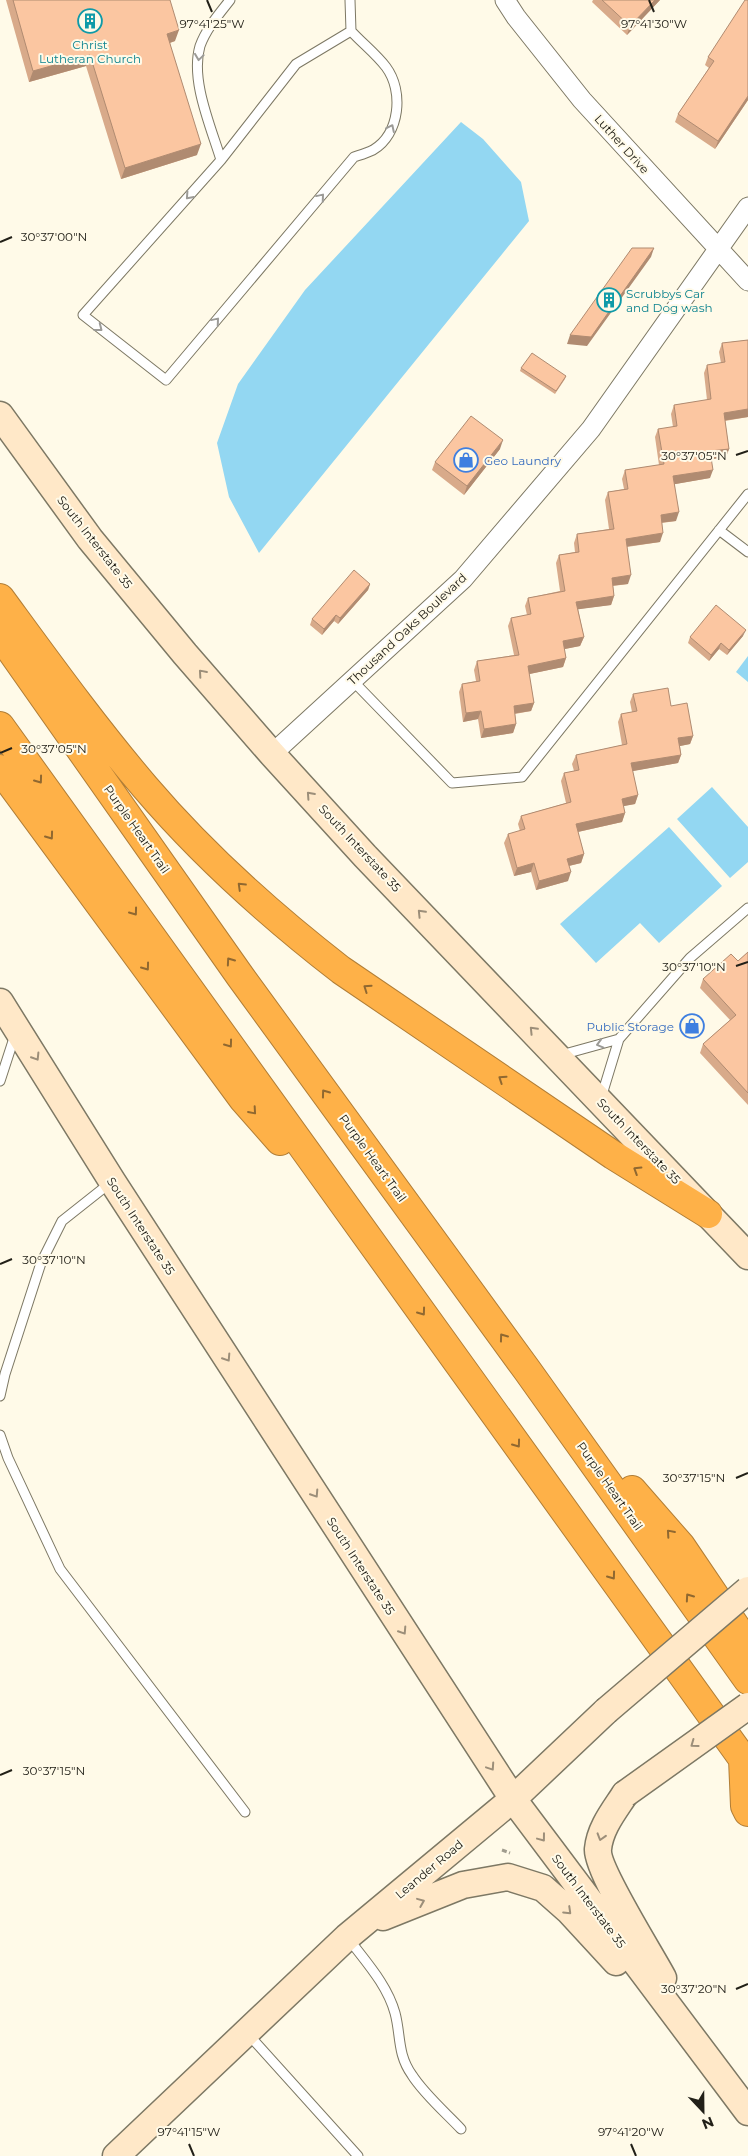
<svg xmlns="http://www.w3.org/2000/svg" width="748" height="2156" viewBox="0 0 748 2156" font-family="Montserrat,sans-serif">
<rect width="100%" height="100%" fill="#fffae8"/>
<path fill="#93d7f2" d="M461,122L483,139L521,182L529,221L259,553L229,497L217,443L238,384L305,290Z
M748,656V682L736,672Z
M712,787L748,827V862L730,878L677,819Z
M669,827L722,886L659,943L640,923L596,963L560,924Z"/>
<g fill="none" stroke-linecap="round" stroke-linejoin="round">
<g stroke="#7d7864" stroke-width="11">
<path id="service" d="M350,0L351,31C362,43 376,54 386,67C404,91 400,134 373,150C367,153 360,155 354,157L166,380L83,315L221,160L296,64L351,31
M221,160C211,127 190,80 200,46C206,29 219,14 230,0
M719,530L748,552
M352,680L452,783L522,777L748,494
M619,1039L690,958L748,908
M561,1055L619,1039L601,1098
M0,1081L15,1035
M0,1396L5,1374L41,1263L62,1221L110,1183
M0,1435L8,1458L60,1569L245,1812
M348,1938C365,1961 387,1984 395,2013C401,2035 397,2054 412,2075C424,2094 446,2113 461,2129
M248,2034L358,2156"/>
</g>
<g stroke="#7d7864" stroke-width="21">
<path id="minor" d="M505,0L516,17L582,100L748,281
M272,754L463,579L591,429L748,207"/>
</g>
<g stroke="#7d7864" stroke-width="29">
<path id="secondary" d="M0,415L90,539L185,654L272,754L365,856L748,1256
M0,1002L112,1181L513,1799L748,2112
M625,1794C614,1811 600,1828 598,1849C596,1869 651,1955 663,1978
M383,1917L463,1885L508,1877L543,1888L569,1911L616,1962
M116,2156L347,1937L513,1799L606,1711"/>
</g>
<g stroke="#b17e37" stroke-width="30">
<path id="motorway" d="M0,598C47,662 93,726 145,787C203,855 270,915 341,970L613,1155L708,1214
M0,635L240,976L527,1370L748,1680
M0,726L748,1766
M0,769L243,1099L280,1141
M632,1490L681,1546L748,1645
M743,1759L745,1806L748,1812"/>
</g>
<path stroke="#a09c8e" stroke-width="3" stroke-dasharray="5 2.5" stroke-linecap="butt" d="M502,1850L510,1853"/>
<use href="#service" stroke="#fff" stroke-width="9"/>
<use href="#minor" stroke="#fff" stroke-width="19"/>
<use href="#secondary" stroke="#ffe8c8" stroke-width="26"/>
<use href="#motorway" stroke="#feb148" stroke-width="28"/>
<g stroke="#7d7864" stroke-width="29" stroke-linecap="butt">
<path id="secondary-bridge" d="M606,1711L748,1590
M625,1794L748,1706"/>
</g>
<use href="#secondary-bridge" stroke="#ffe8c8" stroke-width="26"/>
</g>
<path fill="#d8aa8a" d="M6,0H170L175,41L170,43L197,155L121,179L86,66L29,82Z
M593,0H660L627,35L592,2Z
M748,0V100L715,149L675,122L678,114L709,68L705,65L708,57Z
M748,340V417L725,421L729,449L726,457L711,459L710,478L675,484L676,521L662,523L660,542L627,547L628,584L613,586L614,596L611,605L578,609L584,637L580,646L564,649L566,658L563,667L529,674L534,703L531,711L515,714L516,724L513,733L481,738L478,719L463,722L459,692L462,684L476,681L474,670L477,661L514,655L508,626L511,618L527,615L525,606L528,598L560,591L556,563L559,555L575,552L574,543L577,534L609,529L605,500L608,492L624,489L622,479L625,470L659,465L655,437L658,429L673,427L671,414L674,405L707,400L704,373L707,365L721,363L719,352L722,343Z
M521,368L566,376L565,379L555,394L520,371Z
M500,449L464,495L432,470L435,462Z
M370,584L368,590L338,624L334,621L322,635L310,625L312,619Z
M743,636L727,655L719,649L709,661L688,643L690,637Z
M633,694L671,706L693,736L690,744L680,746L681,755L678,763L632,771L638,795L635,804L623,806L625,813L622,822L578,832L584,854L581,863L569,866L568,881L536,890L531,872L514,876L504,843L508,834L520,831L518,824L521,816L566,803L561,781L564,773L574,771L572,764L576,755L622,745L618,722L621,714L632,712L630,702Z
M748,952V1105L700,1053L703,1044L730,1020L700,988L703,979L738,961Z"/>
<path fill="#b08b71" d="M655,0H660L627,35L630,26Z
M179,30L175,41L163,45L167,34Z
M90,55L86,66L29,82L33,71Z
M748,96V100L715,149L718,141Z
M201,144L197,155L121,179L125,168Z
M654,248L651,257L587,346L567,344L570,335Z
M748,409V417L721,421L724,413Z
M503,440L500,449L464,495L467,486Z
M729,449L726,457L707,460L710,451Z
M713,470L710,478L670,485L673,476Z
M679,512L676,521L657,523L661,515Z
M663,533L660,542L623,547L626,539Z
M631,575L628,584L609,586L612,578Z
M370,584L368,590L338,624L340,618Z
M614,596L611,605L573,610L576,602Z
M336,615L334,621L322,635L324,629Z
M746,630L743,636L727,655L729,650Z
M584,637L580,646L560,650L563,641Z
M721,643L719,649L709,661L711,655Z
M566,658L563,667L525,675L528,666Z
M534,703L531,711L511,714L514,706Z
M481,711L478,719L463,722L466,713Z
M516,724L513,733L481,738L484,729Z
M693,736L690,744L675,747L678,738Z
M681,755L678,763L628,772L631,763Z
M638,795L635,804L619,807L622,799Z
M625,813L622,822L573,833L576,824Z
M584,854L581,863L564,867L567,859Z
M534,863L531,872L514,876L517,868Z
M571,872L568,881L536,890L539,881Z"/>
<path fill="#fbc6a1" stroke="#b08b71" d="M13,0H170L179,30L167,34L201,144L125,168L90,55L33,71Z
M602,0H655L630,26Z
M745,0H748V96L718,141L678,114L714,61L708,57Z
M632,248H654L591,337L570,335Z
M748,340V409L724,413L729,449L710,451L713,470L673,476L679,512L661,515L663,533L626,539L631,575L612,578L614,596L576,602L584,637L563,641L566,658L528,666L534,703L514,706L516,724L484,729L481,711L466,713L462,684L480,681L477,661L519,655L511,618L531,614L528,598L565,591L559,555L579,552L577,534L614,529L608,492L628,489L625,470L664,464L658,429L677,426L674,405L711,399L707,365L725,362L722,343Z
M532,353L566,376L556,391L521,368Z
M471,416L503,440L467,486L435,462Z
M354,570L370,584L340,618L336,615L324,629L312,619Z
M716,605L746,630L729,650L721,643L711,655L690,637Z
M668,688L671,706L687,703L693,736L678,738L681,755L631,763L638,795L622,799L625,813L576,824L584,854L567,859L571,872L539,881L534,863L517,868L508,834L525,829L521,816L571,802L564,773L579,770L576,755L627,744L621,714L637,711L633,694Z
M748,952V1093L703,1044L736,1015L703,979L731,954L738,961Z"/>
<defs><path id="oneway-chevron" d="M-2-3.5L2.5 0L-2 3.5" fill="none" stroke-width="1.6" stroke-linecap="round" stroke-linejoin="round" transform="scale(1.25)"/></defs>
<g stroke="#9c9b97">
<use href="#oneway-chevron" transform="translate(199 57) rotate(98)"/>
<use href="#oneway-chevron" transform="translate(391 128) rotate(-64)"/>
<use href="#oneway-chevron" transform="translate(189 196) rotate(132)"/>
<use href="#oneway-chevron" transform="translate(321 197) rotate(-50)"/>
<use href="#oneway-chevron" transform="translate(216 321) rotate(-50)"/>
<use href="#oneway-chevron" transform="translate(99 328) rotate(38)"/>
<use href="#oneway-chevron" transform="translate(600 1044) rotate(165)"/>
</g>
<g stroke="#9c8e79">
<use href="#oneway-chevron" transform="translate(202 673) rotate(-131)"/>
<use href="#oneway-chevron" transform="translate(310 795) rotate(-132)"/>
<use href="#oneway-chevron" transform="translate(421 913) rotate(-134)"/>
<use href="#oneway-chevron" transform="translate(533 1030) rotate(-134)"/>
<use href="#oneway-chevron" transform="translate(36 1057) rotate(58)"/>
<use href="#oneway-chevron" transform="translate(227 1358) rotate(57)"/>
<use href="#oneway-chevron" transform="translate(315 1494) rotate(57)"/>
<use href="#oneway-chevron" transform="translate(403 1631) rotate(57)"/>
<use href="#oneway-chevron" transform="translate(694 1744) rotate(144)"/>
<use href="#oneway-chevron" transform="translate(491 1767) rotate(56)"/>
<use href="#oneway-chevron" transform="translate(601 1837) rotate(107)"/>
<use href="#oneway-chevron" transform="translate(542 1838) rotate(53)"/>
<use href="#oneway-chevron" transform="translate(421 1902) rotate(-22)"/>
<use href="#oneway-chevron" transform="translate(568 1911) rotate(44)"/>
</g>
<g stroke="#906830">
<use href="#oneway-chevron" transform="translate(39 780) rotate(54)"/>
<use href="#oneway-chevron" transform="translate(50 836) rotate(54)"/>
<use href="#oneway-chevron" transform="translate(241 886) rotate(-136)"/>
<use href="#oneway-chevron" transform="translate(134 912) rotate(54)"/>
<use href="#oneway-chevron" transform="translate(230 961) rotate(-125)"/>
<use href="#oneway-chevron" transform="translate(146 967) rotate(54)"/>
<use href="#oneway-chevron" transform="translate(367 988) rotate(-145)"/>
<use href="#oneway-chevron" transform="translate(229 1044) rotate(54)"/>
<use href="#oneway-chevron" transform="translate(502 1079) rotate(-146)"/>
<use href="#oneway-chevron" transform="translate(325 1093) rotate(-126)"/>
<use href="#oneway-chevron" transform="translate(253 1111) rotate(49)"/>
<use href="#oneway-chevron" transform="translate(637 1170) rotate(-148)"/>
<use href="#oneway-chevron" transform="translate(422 1312) rotate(54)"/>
<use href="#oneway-chevron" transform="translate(503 1337) rotate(-126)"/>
<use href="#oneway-chevron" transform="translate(517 1444) rotate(54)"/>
<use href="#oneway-chevron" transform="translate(670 1533) rotate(-131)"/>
<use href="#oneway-chevron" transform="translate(612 1576) rotate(54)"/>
<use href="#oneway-chevron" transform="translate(689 1597) rotate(-125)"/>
</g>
<path fill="none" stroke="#222018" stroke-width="2" d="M207,0L212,12M649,0L654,12M0,242L12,237M736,455L748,451M0,753L12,748M736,966L748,962M0,1264L12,1259M736,1478L748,1473M0,1775L12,1770M736,1989L748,1984M189,2144L194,2156M631,2144L636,2156"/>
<defs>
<g id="building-ring" transform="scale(1.25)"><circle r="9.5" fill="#fffae8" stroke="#0f9aa8" stroke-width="1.5"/><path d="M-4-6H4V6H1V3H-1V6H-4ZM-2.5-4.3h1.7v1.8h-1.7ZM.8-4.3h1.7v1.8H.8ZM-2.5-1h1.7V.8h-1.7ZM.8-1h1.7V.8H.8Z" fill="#0f9aa8"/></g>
<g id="shop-ring" transform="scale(1.25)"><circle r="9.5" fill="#fffae8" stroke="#3f7fe0" stroke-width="1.5"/><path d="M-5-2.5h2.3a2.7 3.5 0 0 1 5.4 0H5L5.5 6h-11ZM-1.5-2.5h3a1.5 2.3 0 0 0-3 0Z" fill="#3f7fe0"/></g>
</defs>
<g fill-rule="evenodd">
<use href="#building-ring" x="90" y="21"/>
<use href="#building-ring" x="609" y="300"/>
<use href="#shop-ring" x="466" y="460"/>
<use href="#shop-ring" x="692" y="1026"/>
</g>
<g text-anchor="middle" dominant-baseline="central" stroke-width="4" stroke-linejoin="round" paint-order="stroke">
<g font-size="12" fill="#0d838f" stroke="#fffae8">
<text x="90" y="44">Christ<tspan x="90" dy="14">Lutheran Church</tspan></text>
<text x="626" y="293" text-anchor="start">Scrubbys Car<tspan x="626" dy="14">and Dog wash</tspan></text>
</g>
<g font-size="12" fill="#222018" stroke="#fffae8">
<text transform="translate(622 144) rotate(48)">Luther Drive</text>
<text transform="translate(95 542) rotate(52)">South Interstate 35</text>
<text transform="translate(407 629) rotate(-43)">Thousand Oaks Boulevard</text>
<text transform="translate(137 829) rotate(55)">Purple Heart Trail</text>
<text transform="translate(360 848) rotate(47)">South Interstate 35</text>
<text transform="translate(639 1141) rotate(46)">South Interstate 35</text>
<text transform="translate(373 1158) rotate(54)">Purple Heart Trail</text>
<text transform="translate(141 1226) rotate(57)">South Interstate 35</text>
<text transform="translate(610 1486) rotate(55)">Purple Heart Trail</text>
<text transform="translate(361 1566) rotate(57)">South Interstate 35</text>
<text transform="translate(429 1869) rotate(-40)">Leander Road</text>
<text transform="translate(589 1901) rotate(53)">South Interstate 35</text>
</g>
<g font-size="12" fill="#366cbe" stroke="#fffae8" text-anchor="start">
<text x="484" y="460">Geo Laundry</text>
<text x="674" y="1026" text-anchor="end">Public Storage</text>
</g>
</g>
<g font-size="12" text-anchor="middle" fill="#222018" stroke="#fffae8" stroke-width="4" stroke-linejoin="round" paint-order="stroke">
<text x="212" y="28">97°41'25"W</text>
<text x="654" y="28">97°41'30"W</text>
<text x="54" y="241">30°37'00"N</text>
<text x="694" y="460">30°37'05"N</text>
<text x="54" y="753">30°37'05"N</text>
<text x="694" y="971">30°37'10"N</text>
<text x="54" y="1264">30°37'10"N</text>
<text x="694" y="1482">30°37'15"N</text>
<text x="54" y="1775">30°37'15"N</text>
<text x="694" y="1993">30°37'20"N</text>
<text x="189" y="2136">97°41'15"W</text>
<text x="631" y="2136">97°41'20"W</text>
</g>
<g transform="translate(703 2111) rotate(158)" stroke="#fffae8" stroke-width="4" paint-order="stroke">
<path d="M0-4L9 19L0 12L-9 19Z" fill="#222018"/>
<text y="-8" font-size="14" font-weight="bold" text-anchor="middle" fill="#222018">N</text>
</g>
</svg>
